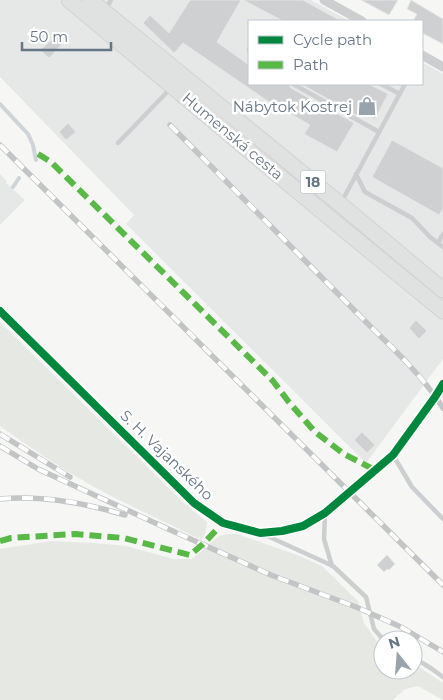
<svg xmlns="http://www.w3.org/2000/svg" width="443" height="700" viewBox="0 0 443 700" font-family="Montserrat,sans-serif">
<rect width="100%" height="100%" fill="#f6f6f5"/>
<path fill="#e6e8e8" d="M0,0H311L349,21H249V84H422V62L443,74V359L366,463L126,224L134,215L0,77Z
M0,174L7,181L6,183L25,200L0,225Z"/>
<path fill="#e6e9e3" d="M0,322L185,504L207,522C207,529 205,534 202,540C167,523 131,507 96,488C63,470 31,448 0,426Z
M228,534H237L300,556L322,566L358,601L364,623L376,640L383,645V670H413V663L443,683V700L418,686L405,689L393,700H0V549L51,541L94,543L126,546L174,559H192L219,536Z"/>
<g fill="none" stroke-linecap="round" stroke-linejoin="round">
<path stroke="#ced4d8" stroke-width="4" d="M0,104L28,134L33,145L36,160
M13,187L19,178"/>
</g>
<path fill="#ced0d1" stroke="#e6e6e5" d="M190,0H241L217,42L249,65V84H289L291,88L354,123L337,152L304,134L310,125L266,100L183,43L174,53L143,23L150,15L169,33Z
M243,0H303L341,21H283Z
M361,0H398L389,15Z
M411,0L443,19V44L422,33V21H413L417,14L407,9Z
M56,36L63,43L49,58L40,50Z
M301,84H369L388,94L375,119L361,111L358,116Z
M68,123L76,132L66,140L59,132Z
M392,140L443,168V209L439,215L372,177Z
M416,320L427,331L419,339L409,328Z
M362,432L375,445L367,453L354,440Z
M387,555L395,564L389,570L387,569L384,572L377,565Z"/>
<g fill="none" stroke-linecap="round" stroke-linejoin="round">
<g stroke="#d2d3d3" stroke-width="17">
<path id="primary" d="M69,0L313,204L443,311
M90,0L340,204L443,290"/>
</g>
<path stroke="#cccecf" stroke-width="4.5" d="M105,10L111,0
M249,49V50
M293,84L379,132
M381,84L400,94
M118,143L171,88
M356,174L365,192L412,218L430,237L443,247
M341,203L405,84
M438,243L443,234
M393,455L412,487L443,519
M325,513L324,539L332,566
M263,534L333,566L366,597L374,629L381,637L386,640
M413,657L432,669L443,677"/>
<path stroke="#cccecf" stroke-width="9" d="M324,0L362,21
M422,55L443,67
M0,311L194,503L223,523L260,533L282,531L303,526L325,513L393,455L435,397L443,384"/>
<use href="#primary" stroke="#e0e1e1" stroke-width="15"/>
<g stroke="#c3c4c5" stroke-width="5.5">
<path id="rail" d="M170,125L373,329C398,353 424,378 443,408
M0,145L443,585
M0,434L70,477
M0,446L38,469L166,528L271,575L356,607L401,627L443,652
M0,499C43,495 85,503 125,515"/>
</g>
<use href="#rail" stroke="#fff" stroke-width="4" stroke-dasharray="11" stroke-linecap="butt"/>
<path stroke="#58b947" stroke-width="6" stroke-dasharray="12 6" stroke-linecap="butt" d="M38,154L51,162L273,381L288,401L315,432L344,454L375,470
M0,541L11,538L75,534L124,538L190,555L203,544L223,523"/>
<g stroke="#fff" stroke-width="11">
<path id="cycleway" d="M0,311L194,503L223,523L260,533L282,531L303,526L325,513L393,455L435,397L443,384"/>
</g>
<use href="#cycleway" stroke="#00873e" stroke-width="8"/>
</g>
<defs>
<g id="shop-bare" transform="scale(1.5)"><path d="M-5-2.5h2.3a2.7 3.5 0 0 1 5.4 0H5L5.5 6h-11ZM-1.5-2.5h3a1.5 2.3 0 0 0-3 0Z" fill="#99a3ac" stroke="#fff" stroke-width="2.5" paint-order="stroke"/></g>
</defs>
<g fill-rule="evenodd">
<use href="#shop-bare" x="367" y="106"/>
</g>
<g text-anchor="middle" dominant-baseline="central" stroke-width="5" stroke-linejoin="round" paint-order="stroke">
<rect fill="#fff" stroke="#959faa" stroke-width="1" x="300.5" y="170.5" width="25" height="23" rx="4"/>
<g font-size="14" font-weight="bold" fill="#677685">
<text x="313" y="182">18</text>
</g>
<g font-size="15" fill="#677685" stroke="#fff" text-anchor="end">
<text x="352" y="106">Nábytok Kostrej</text>
</g>
<g font-size="15" fill="#677685" stroke="#fff">
<text transform="translate(233 136) rotate(40)">Humenská cesta</text>
<text transform="translate(167 455) rotate(44)">S. H. Vajanského</text>
</g>
</g>
<rect x="248" y="20" width="175" height="65" fill="#ffffff" stroke="#c2c8ce"/>
<rect x="258" y="36" width="25" height="8" fill="#00873e" stroke="#c2c8ce"/>
<text x="293" y="45" font-size="15" fill="#677685">Cycle path</text>
<rect x="258" y="61" width="25" height="8" fill="#58b947" stroke="#c2c8ce"/>
<text x="293" y="70" font-size="15" fill="#677685">Path</text>
<g transform="translate(398 655) rotate(343)"><circle r="24" fill="#ffffff" stroke="#c2c8ce"/>
<path d="M0-4L9 19L0 12L-9 19Z" fill="#99a3ac"/>
<text y="-8" font-size="14" font-weight="bold" text-anchor="middle" fill="#677685">N</text>
</g>
<path d="M22 42v8h89v-8" fill="none" stroke="#677685" stroke-width="2.5"/>
<text x="30" y="42" font-size="15" fill="#677685" stroke="#ffffff" stroke-width="4" paint-order="stroke">50 m</text>
</svg>
